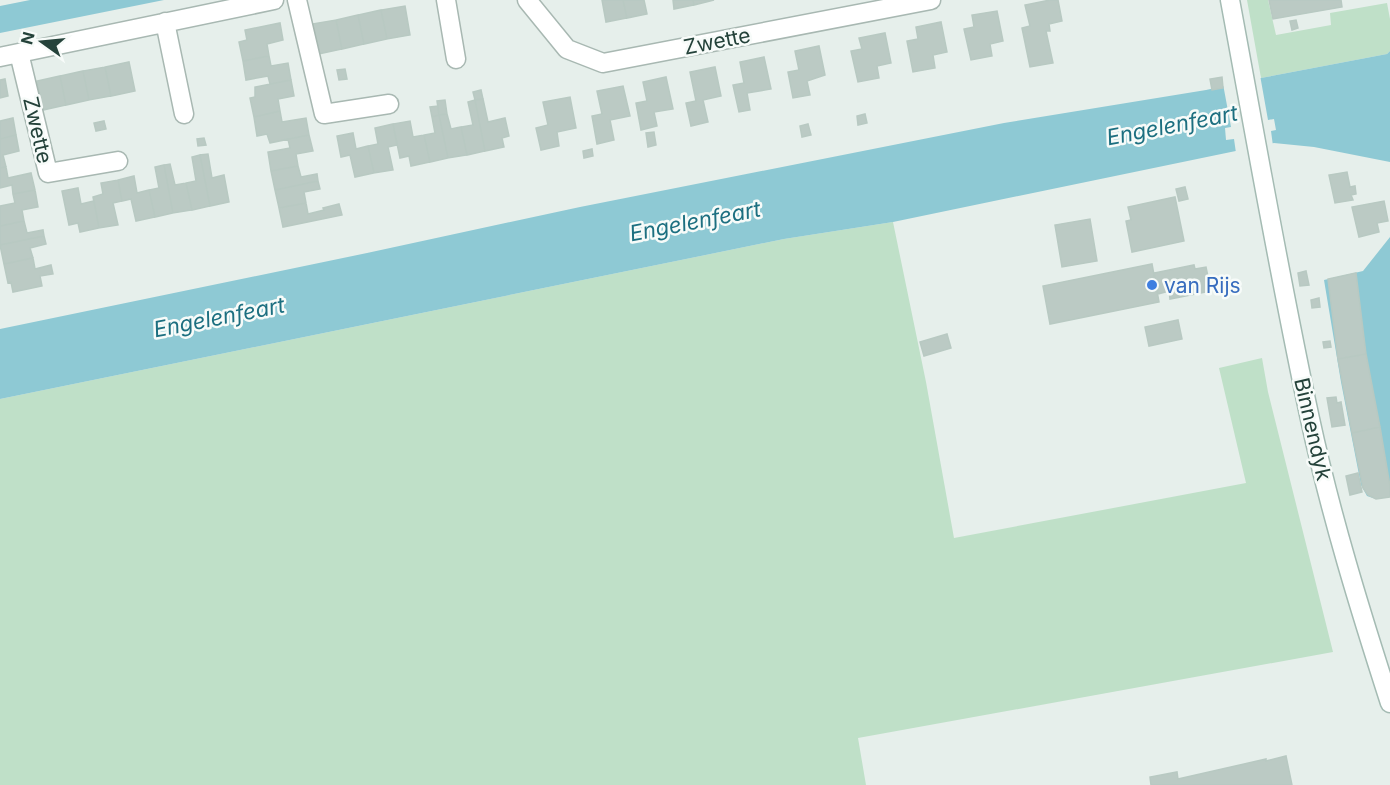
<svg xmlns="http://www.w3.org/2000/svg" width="1390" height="785" viewBox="0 0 1390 785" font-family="Inter,sans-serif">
<rect width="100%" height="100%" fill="#e6efeb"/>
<path fill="#bfe0c8" d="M1247,0H1268L1276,35L1331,25L1330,13L1387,3L1390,19V51L1387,54L1261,78Z
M893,222L926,382L954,538L1246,483L1219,368L1262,358L1268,392L1333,652L858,738L866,785H0V399L784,239Z"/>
<path fill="#8ec9d4" d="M30,0H164L0,33V6Z
M1390,51V162L1314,147L1274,143L893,222L784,239L0,399V329L367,253L580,207L1004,123L1206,90L1261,78L1387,54Z
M1390,237V497L1376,499L1367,496L1361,485L1341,382L1324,280L1363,271Z"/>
<path fill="#e6efeb" d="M1260,75L1268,120L1274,119L1276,130L1271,131L1273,146L1236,153L1234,139L1226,140L1225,128L1231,127L1223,84Z"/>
<path fill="#bbcac4" stroke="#b8c9c2" stroke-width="1.5" d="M602,0H623L627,18L606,22Z
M623,0H644L647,14L627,18Z
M673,0H693L694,5L674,9Z
M693,0H714L694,5Z
M1050,0H1058L1062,21L1049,24L1050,31H1046L1053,63L1030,67L1022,28L1030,26L1025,5Z
M1269,0H1341L1342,7L1273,19Z
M405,6L410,35L387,39L381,10Z
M381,10L387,39L364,44L358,15Z
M997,11L1003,41L990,44L992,56L971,60L964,29L974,27L972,15Z
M358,15L364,44L342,49L336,20Z
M336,20L342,49L318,54L312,24Z
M1296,20L1298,28L1292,30L1290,21Z
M941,22L947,52L933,55L935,68L913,72L907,41L918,39L916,27Z
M280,23L283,40L267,44L269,56L243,61L239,42L247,40L245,30Z
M885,33L891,63L877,66L879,78L858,82L851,51L862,49L859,38Z
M819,46L825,75L807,81L810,95L793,98L788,72L799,70L795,51Z
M269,56L271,66L288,63L291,80L270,84L268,76L246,80L243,61Z
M764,57L771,89L747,93L750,110L739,112L733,85L744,83L740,62Z
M129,62L135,91L111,96L105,67Z
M105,67L111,96L89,100L83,71Z
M715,67L721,96L703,100L708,122L691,126L686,103L696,101L690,72Z
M345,69L347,79L339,80L337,70Z
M83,71L89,100L66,105L60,76Z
M60,76L66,105L43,110L37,81Z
M666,77L673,109L654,112L657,126L641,130L636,103L647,101L643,82Z
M1222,77L1223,88L1212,90L1210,79Z
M5,79L8,96L0,98V80Z
M291,80L294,96L278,99L280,111L254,117L250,98L255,97V87Z
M623,86L630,116L610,120L614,140L597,144L592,116L602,114L597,91Z
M481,90L483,99L475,100L473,92Z
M570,97L576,128L557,132L559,146L541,150L536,128L548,125L543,102Z
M483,99L488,122L505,118L509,136L502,138L504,147L485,151L475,100Z
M445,100L447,114L439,115L437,101Z
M475,100L485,151L467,155L461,127L473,125L468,102Z
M438,106L439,115L432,117L430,107Z
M280,111L282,122L306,118L309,135L270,143L267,134L257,136L254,117Z
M447,114L451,129L461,127L467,155L448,158L439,115Z
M865,114L867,123L858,125L857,116Z
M439,115L448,158L430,162L424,135L435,133L432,117Z
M13,118L16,135L0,139V121Z
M104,121L106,129L96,131L94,123Z
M410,121L413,137L424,135L430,162L411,166L409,156L400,158L393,124Z
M393,124L397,145L388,147L393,170L374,173L368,146L378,144L375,128Z
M808,124L811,135L802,137L800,126Z
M654,132L656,145L648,147L646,133Z
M353,133L356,149L368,146L374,173L355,177L350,155L341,157L337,136Z
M16,135L19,151L3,155L6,167L0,168V139Z
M309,135L313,151L296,154L298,166L271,171L268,152L290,148L288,139L270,143Z
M204,138L206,145L198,146L197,139Z
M592,149L593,156L584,158L583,151Z
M208,154L212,178L224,175L229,202L210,206L200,155Z
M200,155L210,206L192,210L186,183L196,181L192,157Z
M170,164L175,185L186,183L192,210L173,213L164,165Z
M164,165L173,213L155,217L149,190L159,188L155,167Z
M298,166L301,177L317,174L318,181L275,190L271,171Z
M6,167L8,178L31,173L35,190L13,194L12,185L0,188V168Z
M1347,172L1350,187L1355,186L1356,194L1351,195L1353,200L1335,203L1329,175Z
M134,176L137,193L149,190L155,217L136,221L131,199L122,201L118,180Z
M118,180L122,201L113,203L118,225L99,228L93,197L103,194L101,183Z
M318,181L320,189L304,192L306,203L279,208L275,190Z
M1185,187L1188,199L1179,201L1176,189Z
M78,188L81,204L94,201L99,228L80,232L78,223L69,225L62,191Z
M35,190L38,207L22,210L24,221L0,226V206L15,203L13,194Z
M1175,197L1184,241L1132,252L1126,221L1131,220L1128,207Z
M1384,201L1388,221L1377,223L1379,232L1359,237L1352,207Z
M306,203L308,214L324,210L323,208L339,204L342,215L283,227L279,208Z
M1090,219L1097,261L1062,267L1055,225Z
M24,221L27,233L43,230L44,236L0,245V226Z
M44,236L46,244L30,248L33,258L4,264L0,245Z
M33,258L35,269L51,265L53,274L40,276L42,286L13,292L11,282L8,283L4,264Z
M1152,264L1159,302L1050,324L1043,286Z
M1194,265L1195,269L1206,267L1211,291L1170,299L1169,291L1158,294L1154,273Z
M1306,271L1309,285L1300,286L1298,273Z
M1356,273L1366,354L1338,359L1328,279Z
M1319,298L1320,307L1312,308L1311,300Z
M1178,320L1182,339L1149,346L1145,327Z
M947,334L951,348L924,356L920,342Z
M1330,341L1331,347L1324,348L1323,342Z
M1366,354L1380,427L1352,433L1338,359Z
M1336,397L1337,403L1341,402L1345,425L1332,427L1327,398Z
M1380,427L1390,486V497L1376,499L1368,495L1363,488L1352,433Z
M1358,473L1362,492L1350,495L1346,476Z
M1286,756L1292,785H1151L1150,777L1177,772L1178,779L1266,759V761Z"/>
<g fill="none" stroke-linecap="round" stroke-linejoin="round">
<g stroke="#a8b8b2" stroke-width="21">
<path id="minor" d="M297,0L324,114L389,104
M446,0L456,59
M527,0L567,49L603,63L931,0
M165,22L184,114
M19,53L48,173L118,161
M0,57L274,0"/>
</g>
<g stroke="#a4bbb3" stroke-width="21">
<path id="secondary" d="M1230,0C1256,140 1280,280 1310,419C1331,516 1360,610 1390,703"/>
</g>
<use href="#minor" stroke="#fff" stroke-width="18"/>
<use href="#secondary" stroke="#fff" stroke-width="18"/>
</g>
<circle fill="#3f7fe0" stroke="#f7fbf9" stroke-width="2" cx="1152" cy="285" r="6"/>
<g text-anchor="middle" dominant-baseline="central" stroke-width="5" stroke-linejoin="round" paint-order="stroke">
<g font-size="21" fill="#24423a" stroke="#f7fbf9">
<text transform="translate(717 41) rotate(-11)">Zwette</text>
<text transform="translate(38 130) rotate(77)">Zwette</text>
<text transform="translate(1313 429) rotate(77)">Binnendyk</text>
</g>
<g font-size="21" fill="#366cbe" stroke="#f7fbf9" text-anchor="start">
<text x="1164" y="285">van Rijs</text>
</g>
<g font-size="22" font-style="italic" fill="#1c6f80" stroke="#f7fbf9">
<text transform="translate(1172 125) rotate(-11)">Engelenfeart</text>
<text transform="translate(695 221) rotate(-11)">Engelenfeart</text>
<text transform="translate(219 317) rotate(-11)">Engelenfeart</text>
</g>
</g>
<g transform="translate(42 42) rotate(285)" stroke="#f7fbf9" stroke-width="4.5" paint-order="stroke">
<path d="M0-4.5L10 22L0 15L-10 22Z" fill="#24423a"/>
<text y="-9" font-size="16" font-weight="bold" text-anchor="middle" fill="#24423a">N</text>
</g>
</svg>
